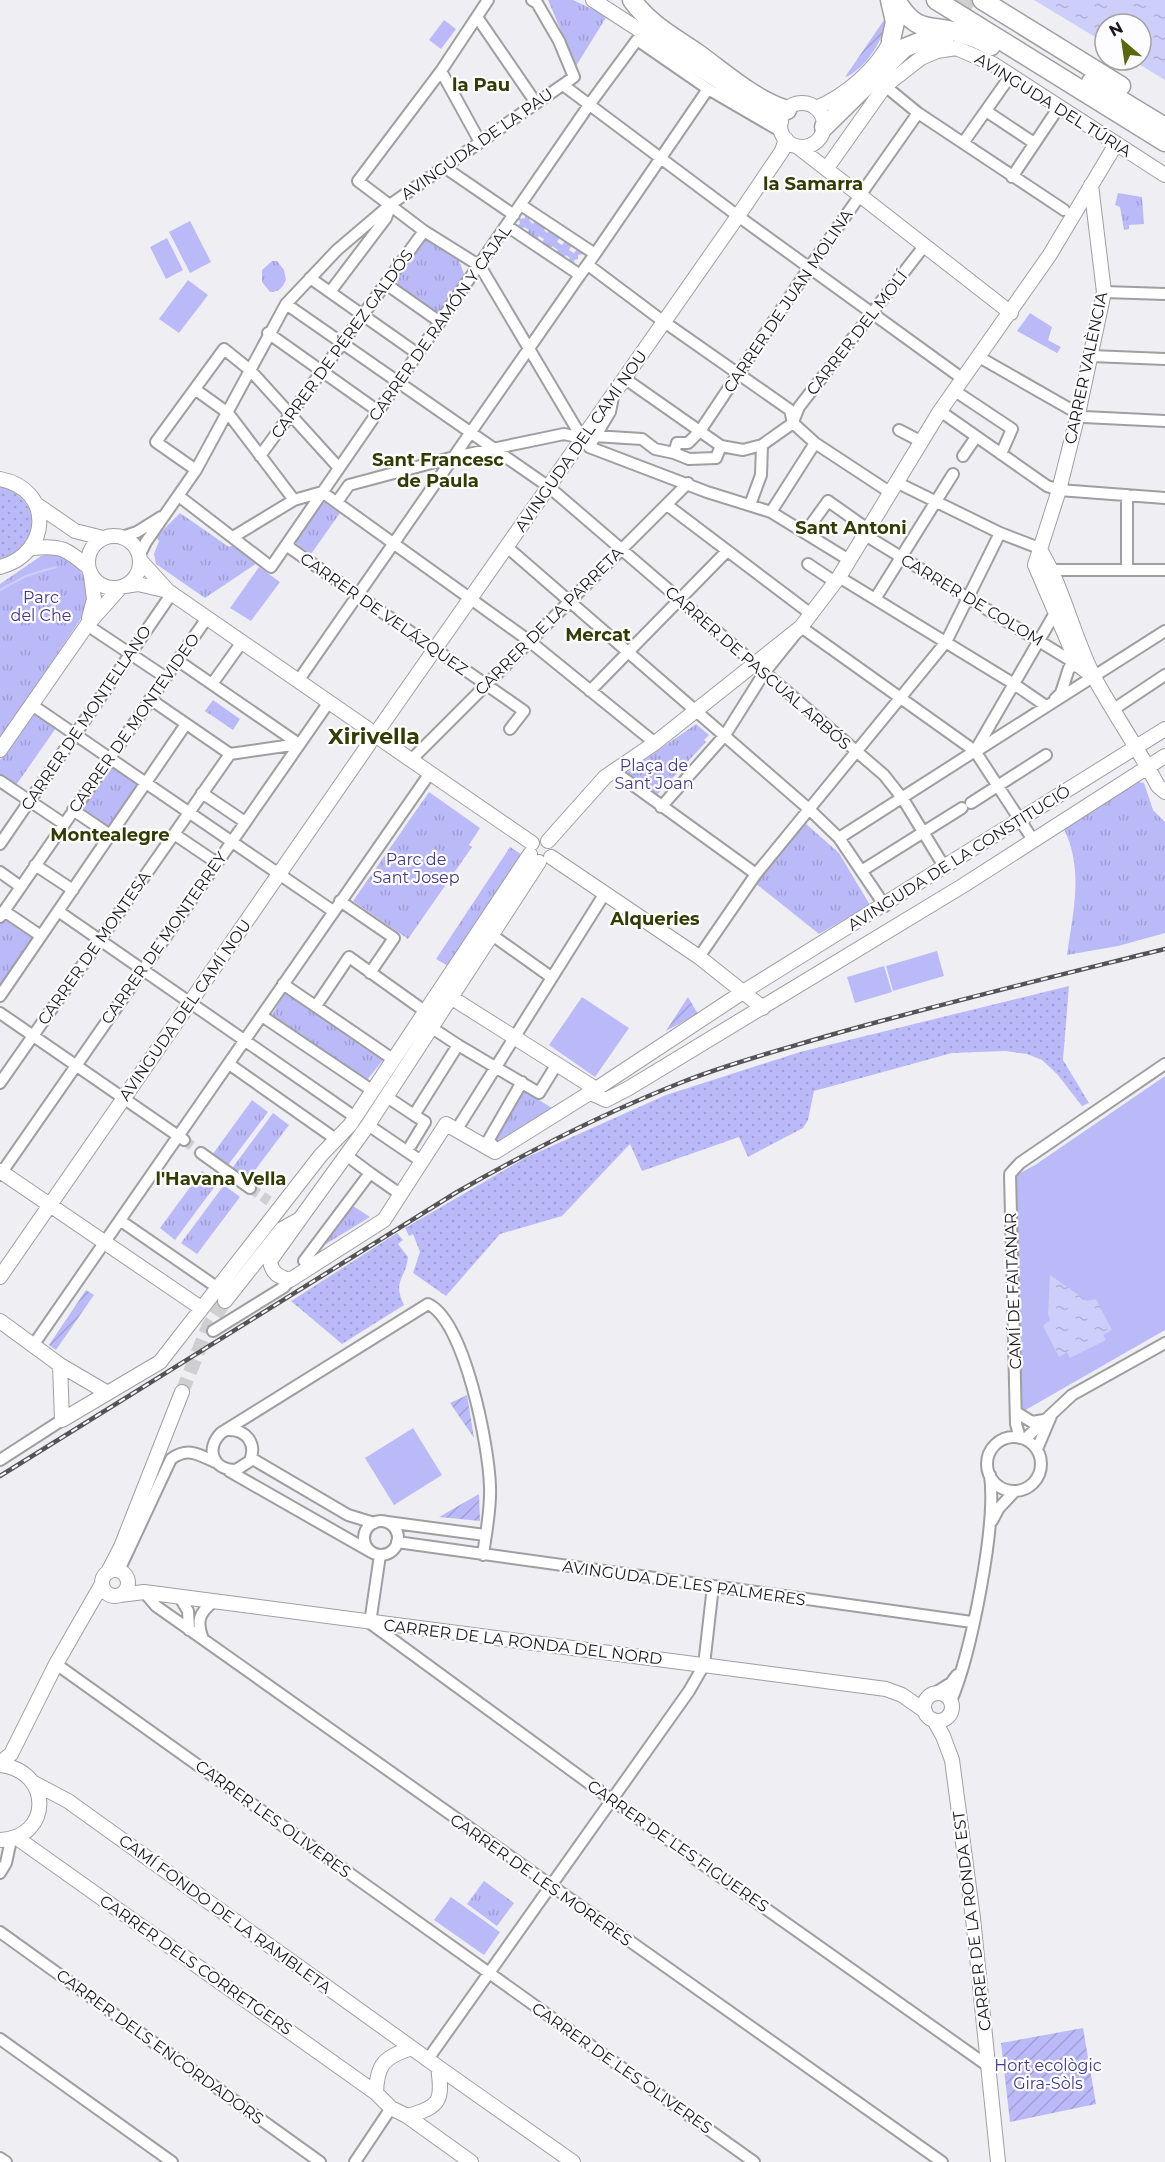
<svg xmlns="http://www.w3.org/2000/svg" width="1165" height="2162" viewBox="0 0 1165 2162" font-family="Montserrat,sans-serif">
<defs>
<pattern id="grass-dots" width="8" height="8" patternUnits="userSpaceOnUse" patternTransform="scale(1.5)"><rect width="8" height="8" fill="#bbbaf9"/><path d="M2 2h.1M6 6h.1" fill="none" stroke="#a09fd5" stroke-width="1.8" stroke-linecap="round"/></pattern>
<pattern id="park-tufts" width="24" height="20" patternUnits="userSpaceOnUse" patternTransform="scale(1.5)"><rect width="24" height="20" fill="#bbbaf9"/><path d="M3 7l-1-3M5 7V3M7 7l1-3M15 17l-1-3M17 17v-4M19 17l1-3" fill="none" stroke="#a09fd5"/></pattern>
<pattern id="garden-furrows" width="10" height="10" patternUnits="userSpaceOnUse" patternTransform="scale(1.5)"><rect width="10" height="10" fill="#bbbaf9"/><path d="M-1 1l2-2M0 10L10 0M9 11l2-2" fill="none" stroke="#a09fd5"/></pattern>
<pattern id="water-ripples" width="26" height="14" patternUnits="userSpaceOnUse" patternTransform="scale(1.5)"><rect width="26" height="14" fill="#cecefa"/><path d="M2 4q2-2 4 0t4 0M15 11q2-2 4 0t4 0" fill="none" stroke="#b0b0d6"/></pattern>
</defs>
<rect width="100%" height="100%" fill="#efeff3"/>
<path fill="url(#grass-dots)" d="M0,486C43,499 42,546 0,559Z
M1069,986L1063,1060L1089,1103L1082,1106L1057,1074L1042,1060L1027,1054L1005,1051L952,1053L814,1091L808,1120L803,1128L748,1157L739,1137L642,1171L630,1144L562,1216L500,1234L446,1296L413,1273L420,1252L413,1234L409,1236L405,1228L525,1158L666,1095L800,1052Z
M397,1233L403,1240L398,1244L408,1257C406,1279 392,1280 404,1305L342,1344L291,1301Z"/>
<path fill="url(#park-tufts)" d="M548,0H573L607,16L576,66Z
M1118,193L1142,197L1144,224L1129,225V229L1124,230L1120,207L1115,205Z
M525,213L532,215L529,220L533,224L537,219L547,226L544,230L547,233L551,228L561,235L557,242L562,245L566,240L572,245L569,250L574,253L578,248L582,251L583,254L578,255V259L574,260L575,266L566,264L570,258L566,255L562,261L554,255L558,250L552,246L549,251L541,245L544,239L539,236L535,241L526,235L529,230L524,227L520,232L515,226L520,224L519,219L525,218Z
M424,238L459,261L466,279L439,314L398,285L396,277Z
M272,261H277L284,270L286,280C282,288 280,292 270,292L262,282V270Z
M322,501L340,513L311,554L294,542Z
M180,513L229,547L240,542L251,560L257,563L205,598L156,564L154,554L159,541L156,537Z
M50,554C84,558 91,585 84,614L0,739V584L41,556Z
M213,700L240,719L233,730L205,711Z
M33,712L56,728L14,788L0,779V760Z
M696,724L709,735L704,740L706,742L655,797L627,772Z
M109,765L140,786L110,830L79,809Z
M1138,782L1144,783L1153,810L1165,822V933L1118,946L1067,955C1073,911 1084,871 1064,829Z
M429,792L480,828L469,845L472,847L408,939L353,901Z
M805,823L839,853L870,905L819,934L755,883Z
M510,847L521,854L448,966L436,959Z
M6,914L37,936L0,988V922Z
M286,991L383,1060L367,1080L272,1015Z
M523,1090L552,1108L494,1143Z
M252,1100L268,1112L225,1169L210,1158Z
M273,1113L289,1125L246,1182L230,1171Z
M202,1171L218,1182L175,1240L160,1228Z
M224,1185L240,1197L197,1254L181,1243Z
M353,1206L370,1217L321,1247Z
M484,1881L514,1903L497,1926L467,1904Z"/>
<path fill="url(#garden-furrows)" d="M884,20C887,38 862,72 845,77Z
M688,997L698,1014L666,1031Z
M86,1290L94,1295L56,1350L49,1345Z
M467,1395L474,1438L450,1403Z
M479,1494L480,1521L439,1517Z
M1083,2028L1096,2104L1010,2122L1001,2043Z"/>
<path fill="#bbbaf9" d="M444,20L456,29L441,49L429,40Z
M190,221L211,262L190,273L169,232Z
M167,238L183,270L166,279L150,247Z
M188,280L208,295L179,333L159,319Z
M1030,313L1052,327L1048,340L1061,347L1057,353L1017,331Z
M259,567L280,582L251,621L230,608Z
M937,951L944,976L893,991L886,966Z
M884,966L892,992L855,1003L847,977Z
M582,997L629,1028L595,1077L549,1045Z
M1165,1076V1330L1022,1412L1013,1177L1035,1165Z
M413,1428L442,1475L394,1505L365,1458Z
M451,1897L500,1932L484,1955L434,1920Z"/>
<path fill="url(#water-ripples)" d="M1034,0H1165V80L1132,60H1141V24H1105V43Z
M1050,1275L1087,1301L1096,1299L1112,1330L1103,1335L1106,1340L1070,1358L1067,1352L1059,1357L1043,1326L1050,1320L1048,1314Z"/>
<g fill="none" stroke-linecap="round" stroke-linejoin="round">
<path stroke="#cecefa" stroke-width="2" d="M0,590L26,576L56,567"/>
<path stroke="#cfcfd2" stroke-width="10" stroke-dasharray="10 5" stroke-linecap="butt" d="M184,1140L201,1153
M250,1188L269,1201"/>
<path stroke="#cfcfd2" stroke-width="14" stroke-dasharray="14 7" stroke-linecap="butt" d="M182,1392L208,1327L225,1301"/>
<path stroke="#cfcfd2" stroke-width="18" stroke-dasharray="18 9" stroke-linecap="butt" d="M956,0L972,9"/>
<g stroke="#9f9fa2" stroke-width="14">
<path id="street" d="M488,0L441,71L358,181L424,231L480,266L582,438
M477,17L536,103
M441,71L480,142
M563,85L738,216L963,379
M885,86L918,113L1064,210
M986,111L1034,143
M963,143L1011,75
M444,167L514,215
M1012,177L1059,107
M507,226L580,275L595,254L521,205
M595,254L708,89
M588,265L660,319L790,410L793,423
M310,278L418,354
M386,284L440,322
M330,292L386,218L391,204
M1104,292L1165,294
M286,304L549,487L884,775L903,799L945,868
M268,333L378,411
M1091,356L1165,359
M979,357L1084,417L1165,421
M624,378L721,446L743,450L762,445L793,423
M196,390L228,413L294,500
M955,391L1012,429L1001,454
M613,397L610,412L589,447L707,492L771,512L849,560
M940,411L1047,486L1059,490L1165,498
M793,422L799,407L925,245
M793,423L815,443L891,493
M899,430L922,442
M594,436L642,439L655,449L674,453L677,443H688L700,431L809,268L918,113
M674,453L689,459L716,458L721,446
M260,456L424,231
M963,456L976,437
M196,470L156,442L224,349L250,370L339,468
M898,483L1000,533L1039,548
M322,492L528,640L655,743
M180,497L271,567L589,105L637,40L708,89L782,132
M337,502L349,485L454,457L564,434L582,438
M667,505L811,614
M750,505L761,475L762,445
M771,512L815,443
M805,533L828,501L869,530
M865,535L1078,665
M122,537L137,532L161,517
M233,537L294,500L322,492
M288,543L290,548L524,711L510,729
M507,547L810,810L839,838L885,906
M139,556L146,542L196,470L286,304L337,250L391,204L574,77L559,41L537,3L532,0
M808,564L835,582
M1053,570H1165
M1127,570V495
M839,577L1014,684L1046,706
M875,599L953,474
M87,625L165,677
M177,660L299,744
M298,681L580,275
M212,684L242,642
M590,691L727,551
M150,699L230,754L299,744
M1055,699L1061,693L1069,668L1078,665
M32,705L333,911
M1114,709L1165,675
M978,750L1165,631
M411,760L688,483
M615,772L756,874
M0,781L64,824
M202,793L245,822
M971,803L1046,755
M661,807L725,735L764,673L801,627L975,751L1033,840
M73,810L110,835
M174,834L217,863
M839,838L975,751L1055,613
M0,844L172,593
M35,865L73,890
M863,870L962,808
M0,872L21,887
M340,901L394,938L370,973
M4,911L41,936
M58,911L355,1117
M0,917L207,618
M492,935L551,977
M699,957L756,874L946,642L1000,533
M283,984L394,1060
M0,996L186,724
M316,1006L349,957L426,1012
M0,1013L184,1140
M262,1016L373,1091
M458,1045L539,1093L557,1064
M229,1064L337,1140
M0,1083L230,754
M387,1097L414,1115
M368,1125L421,1161
M457,1129L605,893
M411,1145L425,1122L414,1115L458,1045L432,1028
M493,1145L488,1141L522,1082
M201,1153L250,1188
M370,1173L400,1194
M0,1175L329,702
M121,1221L218,1288
M304,1261L370,1173L346,1155
M213,1331L284,1287L290,1280
M34,1344L430,773
M1016,1412L1032,1422L1044,1420
M227,1430C246,1429 257,1443 250,1461L236,1470C213,1470 205,1449 221,1433L428,1304C465,1321 489,1447 490,1487C491,1510 486,1532 483,1555
M987 1464a27 27 0 1 1 54 0a27 27 0 1 1-54 0Z
M1020,1438L1016,1424L1010,1174L1020,1163L1165,1064
M1025,1439L1072,1395L1165,1343
M1037,1449L1051,1416
M251,1458L348,1515L374,1523
M0,1460L62,1420
M229,1471L371,1552
M992,1521L999,1508L1015,1491
M364 1538a17 17 0 1 1 34 0a17 17 0 1 1-34 0Z
M387,1522L485,1535
M397,1542L972,1622
M380,1555L370,1623L612,1800L988,2066
M122,1564L171,1459C188,1447 198,1454 215,1462
M144,1592L156,1606L942,2162
M179,1596L188,1611L189,1630
M203,1639C196,1621 199,1613 214,1601
M56,1664L754,2162
M935,1693L951,1683L957,1675
M951,1701C971,1654 997,1525 990,1475
M0,1873L6,1863L11,1840
M0,1932L320,2162
M0,2039L172,2162
M428,2059L689,1691L704,1665L713,1586
M0,2158L6,2162
M355,2162L391,2108"/>
</g>
<g stroke="#9f9fa2" stroke-width="16">
<path id="secondary" d="M593,0L781,122
M780 125a22 22 0 1 1 44 0a22 22 0 1 1-44 0Z
M816,108C845,96 877,69 891,40
M798,147L1011,313
M827,168L885,86L921,58L937,51L956,48L993,64L1165,175
M1091,185L1104,292L1078,414L1059,490L1035,565L1078,665L1094,677
M0,479C54,489 51,554 0,567
M36,504L75,531L103,538
M88 562a26 26 0 1 1 52 0a26 26 0 1 1-52 0Z
M32,548C61,545 67,549 88,567
M1039,548C1064,588 1073,637 1095,679C1115,715 1139,750 1158,786L1165,792
M140,560L168,591L368,729
M125,586L138,584L168,591
M89,618L94,599L91,576
M379,729L738,216L782,151L786,139
M1165,729L743,992L596,1089L595,1095L606,1100L629,1088L964,885L1165,756
M382,740L532,843
M0,750L87,625L120,588
M548,841L605,777L655,743L801,627L839,577L940,411L1049,256L1116,144
M551,857L699,957L763,1008
M0,1171L201,1308
M300,1219L270,1261C272,1274 279,1277 290,1280L384,1220L446,1124L495,1152L596,1089L441,991
M0,1277L369,744
M225,1301L282,1229L300,1219L368,1125L539,862
M0,1321L60,1365L106,1392
M60,1365L62,1420
M62,1420L160,1362L321,1155L350,1125L530,854
M102 1583a13 13 0 1 1 26 0a13 13 0 1 1-26 0Z
M108,1572L121,1547L182,1392
M120,1595L144,1592L886,1689L902,1695L925,1711
M924 1707a14 14 0 1 1 28 0a14 14 0 1 1-28 0Z
M934,1720L943,1736L952,1760L973,1918L998,2162
M0,1763L11,1754L56,1664L102,1584
M0,1765C53,1771 52,1838 0,1840
M34,1783L68,1801L412,2048
M17,1838L376,2093
M412,2048L438,2067C443,2100 441,2107 407,2116L391,2108L376,2093C377,2064 384,2057 412,2048Z
M438,2067L573,2162
M407,2116L471,2162"/>
</g>
<g stroke="#9f9fa2" stroke-width="21">
<path id="highway" d="M632,0C649,24 674,37 697,53C726,74 753,99 787,110
M890,0L895,22L891,40
M896,0C918,36 929,23 960,33C971,36 981,40 991,46
M936,0L1165,142
M982,0L1121,86
M1091,82L1165,127
M824,127L904,48L934,36H946"/>
</g>
<use href="#street" stroke="#fff" stroke-width="10"/>
<use href="#secondary" stroke="#fff" stroke-width="14"/>
<use href="#highway" stroke="#fff" stroke-width="18"/>
<g stroke="#545456" stroke-width="4.5">
<path id="rail" d="M0,1476L457,1192C531,1150 606,1112 685,1081C731,1063 780,1050 827,1036C939,1004 1052,977 1165,949"/>
</g>
<use href="#rail" stroke="#fdfdff" stroke-width="2" stroke-dasharray="7" stroke-linecap="butt"/>
</g>
<g text-anchor="middle" dominant-baseline="central" stroke-width="4.5" stroke-linejoin="round" paint-order="stroke">
<g font-size="16" fill="#19191a" stroke="#fdfdff">
<text transform="translate(1053 105) rotate(32)">AVINGUDA DEL TÚRIA</text>
<text transform="translate(477 144) rotate(-35)">AVINGUDA DE LA PAU</text>
<text transform="translate(788 301) rotate(-56)">CARRER DE JUAN MOLINA</text>
<text transform="translate(440 323) rotate(-55)">CARRER DE RAMÓN Y CAJAL</text>
<text transform="translate(857 333) rotate(-52)">CARRER DEL MOLÍ</text>
<text transform="translate(342 344) rotate(-54)">CARRER DE PÉREZ GALDÓS</text>
<text transform="translate(1086 368) rotate(-78)">CARRER VALÈNCIA</text>
<text transform="translate(581 441) rotate(-55)">AVINGUDA DEL CAMÍ NOU</text>
<text transform="translate(972 600) rotate(31)">CARRER DE COLOM</text>
<text transform="translate(384 614) rotate(35)">CARRER DE VELÁZQUEZ</text>
<text transform="translate(549 621) rotate(-45)">CARRER DE LA PARRETA</text>
<text transform="translate(758 668) rotate(41)">CARRER DE PASCUAL ARBÓS</text>
<text transform="translate(86 718) rotate(-56)">CARRER DE MONTELLANO</text>
<text transform="translate(134 723) rotate(-55)">CARRER DE MONTEVIDEO</text>
<text transform="translate(959 858) rotate(-32)">AVINGUDA DE LA CONSTITUCIÓ</text>
<text transform="translate(164 938) rotate(-55)">CARRER DE MONTERREY</text>
<text transform="translate(94 948) rotate(-55)">CARRER DE MONTESA</text>
<text transform="translate(185 1010) rotate(-55)">AVINGUDA DEL CAMÍ NOU</text>
<text transform="translate(1013 1291) rotate(-92)">CAMÍ DE FAITANAR</text>
<text transform="translate(684 1583) rotate(8)">AVINGUDA DE LES PALMERES</text>
<text transform="translate(523 1642) rotate(7)">CARRER DE LA RONDA DEL NORD</text>
<text transform="translate(273 1819) rotate(36)">CARRER LES OLIVERES</text>
<text transform="translate(678 1846) rotate(35)">CARRER DE LES FIGUERES</text>
<text transform="translate(541 1880) rotate(35)">CARRER DE LES MORERES</text>
<text transform="translate(225 1914) rotate(36)">CAMÍ FONDO DE LA RAMBLETA</text>
<text transform="translate(972 1921) rotate(-97)">CARRER DE LA RONDA EST</text>
<text transform="translate(196 1965) rotate(35)">CARRER DELS CORRETGERS</text>
<text transform="translate(160 2047) rotate(36)">CARRER DELS ENCORDADORS</text>
<text transform="translate(622 2068) rotate(35)">CARRER DE LES OLIVERES</text>
</g>
<g font-size="16" fill="#44398b" stroke="#fdfdff">
<text x="41" y="597">Parc<tspan x="41" dy="18">del Che</tspan></text>
<text x="654" y="765">Plaça de<tspan x="654" dy="18">Sant Joan</tspan></text>
<text x="416" y="859">Parc de<tspan x="416" dy="18">Sant Josep</tspan></text>
<text x="1048" y="2065">Hort ecològic<tspan x="1048" dy="18">Gira-Sòls</tspan></text>
</g>
<g font-size="18" font-weight="bold" fill="#323b00" stroke="#fdfdff">
<text x="481" y="85">la Pau</text>
<text x="813" y="184">la Samarra</text>
<text x="438" y="460">Sant Francesc<tspan x="438" dy="21">de Paula</tspan></text>
<text x="851" y="528">Sant Antoni</text>
<text x="598" y="635">Mercat</text>
<text x="110" y="835">Montealegre</text>
<text x="655" y="919">Alqueries</text>
<text x="221" y="1179">l'Havana Vella</text>
</g>
<g font-size="22" font-weight="bold" fill="#323b00" stroke="#fdfdff">
<text x="374" y="736">Xirivella</text>
</g>
</g>
<g transform="translate(1123 42) rotate(331)"><circle r="28" fill="#fdfdff" stroke="#a2a2a3" stroke-width="1.5"/>
<path d="M0-4.5L10 22L0 15L-10 22Z" fill="#5a670d"/>
<text y="-9" font-size="16" font-weight="bold" text-anchor="middle" fill="#19191a">N</text>
</g>
</svg>
